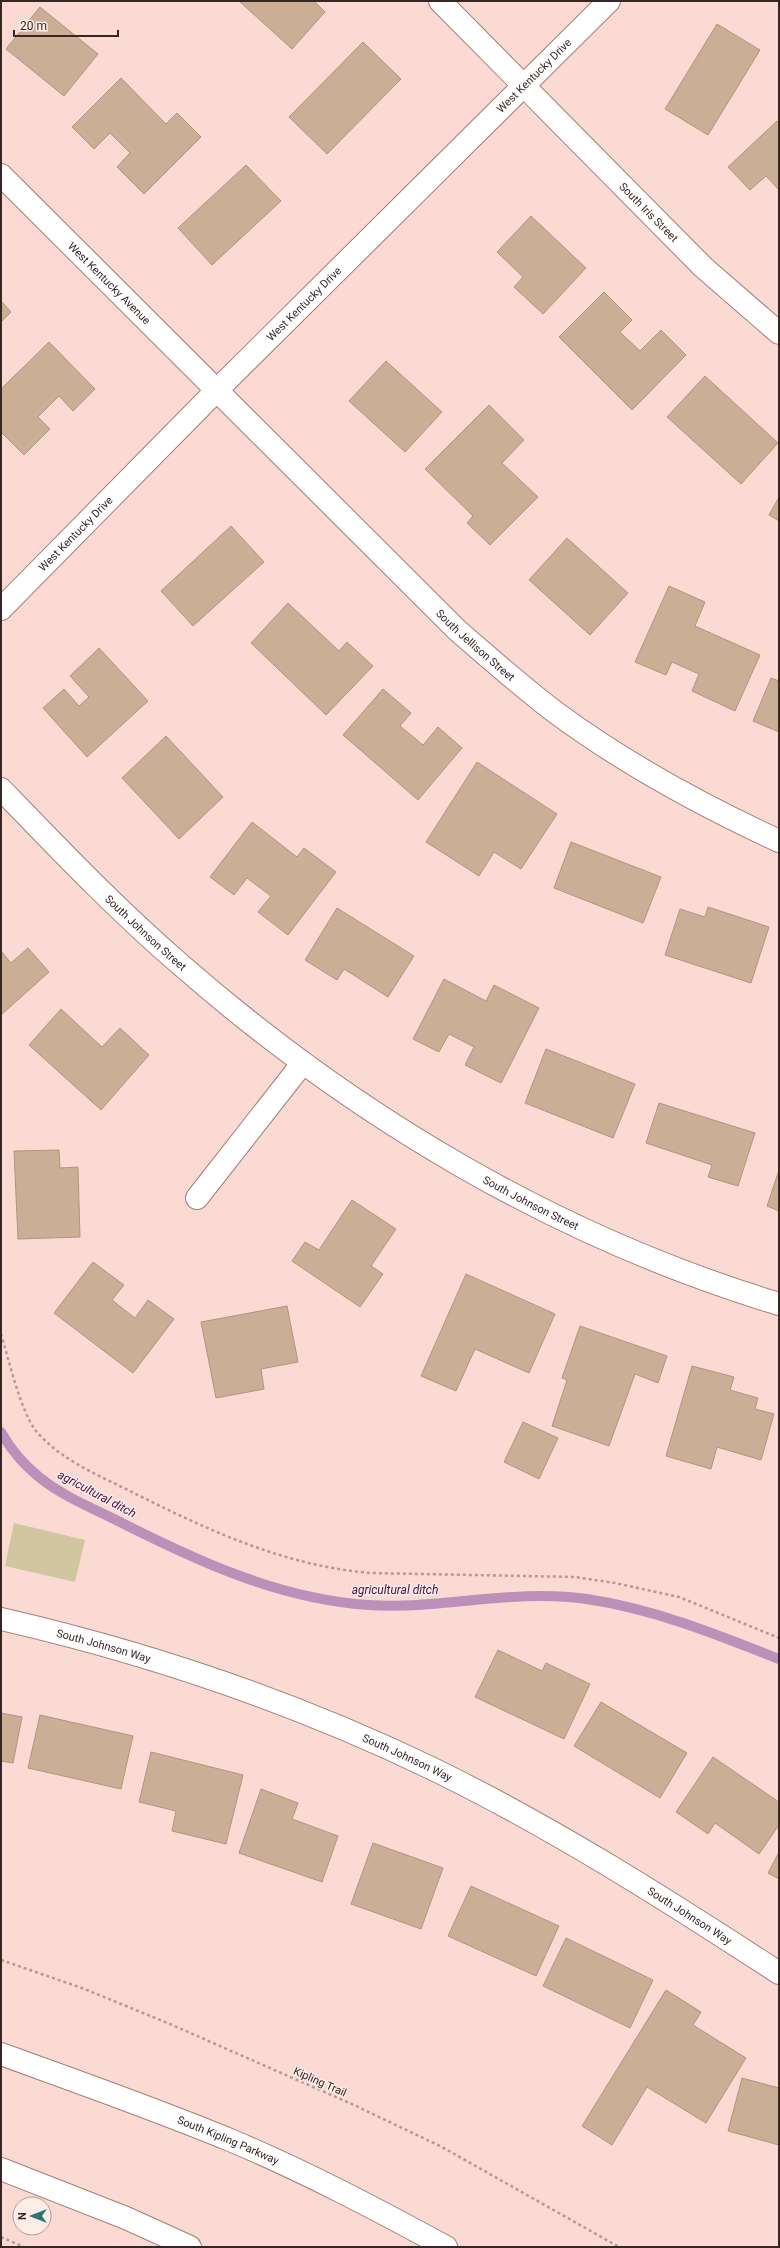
<svg xmlns="http://www.w3.org/2000/svg" width="780" height="2248" viewBox="0 0 780 2248" font-family="Roboto,sans-serif">
<rect width="100%" height="100%" fill="#fbdad3"/>
<path fill="#d0c6a0" d="M14,1523L85,1540L75,1582L5,1566Z"/>
<g fill="none" stroke-linecap="round" stroke-linejoin="round">
<path stroke="#bc90b9" stroke-width="10" d="M1,1432C11,1450 23,1464 39,1477C61,1495 90,1507 116,1520C195,1560 278,1599 369,1605C441,1610 514,1588 587,1599C654,1609 716,1634 779,1659"/>
</g>
<path fill="#caae95" stroke="#b1957d" d="M239,1H314L325,12L292,49Z
M40,7L98,54L64,96L6,49Z
M717,24L760,50L708,135L665,109Z
M363,42L401,79L327,154L289,117Z
M121,78L166,124L177,113L201,137L144,194L117,167L130,153L110,133L94,149L72,127Z
M777,121L779,123V190L766,176L750,190L728,167Z
M246,165L281,201L212,265L178,228Z
M531,216L586,268L543,314L514,287L523,277L497,252Z
M604,292L632,320L620,332L640,351L661,330L686,355L632,410L559,337Z
M1,301L11,312L1,322Z
M49,342L95,389L73,411L59,396L38,417L50,429L24,455L1,432V389Z
M386,361L442,412L405,452L349,401Z
M705,376L778,443L741,484L667,417Z
M489,405L524,440L502,463L538,497L490,545L467,523L473,516L425,469Z
M779,497V521L769,515Z
M231,526L264,562L193,626L161,591Z
M567,538L628,593L590,635L529,580Z
M669,586L705,602L695,626L760,655L735,711L692,691L699,674L672,662L666,675L635,662Z
M288,603L339,651L347,642L373,666L326,715L251,643Z
M99,648L148,701L87,757L43,708L64,689L79,706L89,697L70,676Z
M771,678L779,681V732L753,721Z
M383,689L411,713L400,726L423,745L438,727L462,748L418,800L343,735Z
M166,736L223,797L179,839L122,778Z
M477,762L557,814L521,869L494,852L479,876L426,842Z
M252,822L297,857L304,848L336,872L288,935L258,912L271,896L247,878L234,895L210,877Z
M571,842L661,877L643,923L554,888Z
M708,907L769,927L751,983L665,955L680,909L705,917Z
M337,908L414,956L388,997L344,969L337,980L305,960Z
M28,948L49,972L1,1015V951L11,963Z
M444,979L486,1001L494,985L539,1008L501,1083L465,1065L474,1047L449,1034L439,1052L413,1039Z
M61,1009L102,1047L120,1028L149,1055L101,1110L29,1045Z
M546,1049L635,1084L613,1138L525,1103Z
M659,1103L755,1133L738,1186L708,1177L712,1165L646,1143Z
M59,1150L60,1168L78,1167L80,1237L18,1239L14,1151Z
M779,1170V1211L767,1206Z
M352,1200L396,1229L371,1266L383,1274L360,1307L292,1261L305,1242L319,1250Z
M93,1262L124,1285L112,1300L135,1318L148,1300L174,1319L133,1373L54,1313Z
M466,1274L555,1314L529,1373L475,1349L456,1391L421,1376Z
M287,1306L298,1362L261,1369L264,1389L216,1398L201,1322Z
M580,1326L667,1356L658,1383L635,1374L609,1446L552,1426L567,1380L562,1378Z
M692,1366L734,1377L730,1390L758,1398L755,1409L774,1414L761,1460L717,1447L711,1469L666,1456Z
M523,1422L558,1438L539,1479L504,1462Z
M498,1650L542,1671L546,1663L590,1684L564,1739L475,1697Z
M601,1702L687,1753L660,1798L574,1746Z
M1,1713L22,1717L13,1763L1,1761Z
M40,1715L133,1736L121,1789L28,1768Z
M151,1752L243,1775L226,1844L172,1831L176,1811L139,1802Z
M713,1757L779,1802V1825L759,1854L715,1823L708,1834L676,1812Z
M261,1789L298,1803L292,1819L338,1836L322,1882L239,1853Z
M373,1843L443,1868L421,1929L351,1904Z
M779,1852V1879L768,1873Z
M471,1886L559,1926L536,1976L448,1936Z
M566,1938L653,1980L630,2028L543,1986Z
M666,1990L701,2012L693,2025L746,2058L706,2123L647,2087L612,2145L582,2126Z
M742,2078L779,2088V2145L728,2131Z"/>
<g fill="none" stroke-linecap="round" stroke-linejoin="round">
<g stroke="#a47e77" stroke-width="24">
<g id="street">
<path id="s1" d="M440,1L703,267L779,333"/>
<path id="s2" d="M1,175L457,630C489,658 521,686 555,712C624,763 701,805 779,841"/>
<path id="s3" d="M1,789C59,849 117,910 181,965C355,1117 557,1237 779,1304"/>
<path d="M197,1198L302,1064"/>
<path id="s4" d="M1,1619C149,1653 296,1703 433,1769C554,1828 667,1900 779,1973"/>
</g>
</g>
<g stroke="#a47e77" stroke-width="24">
<g id="secondary">
<path id="s5" d="M1,609L216,391L609,1"/>
</g>
</g>
<g stroke="#a47e77" stroke-width="24">
<g id="primary">
<path id="s6" d="M1,2054C78,2082 155,2109 230,2140C304,2171 376,2209 446,2247"/>
<path d="M1,2169L126,2218L190,2247"/>
</g>
</g>
<path stroke="#b49994" stroke-width="2.5" stroke-dasharray="3 3" stroke-linecap="butt" d="M1,1334C9,1360 20,1410 36,1431C59,1458 93,1473 124,1488C203,1528 283,1566 371,1573L575,1577L615,1583L679,1597L779,1638
M1,1960L82,1988L170,2024L354,2105L442,2147L619,2247
M1,2237L24,2247"/>
<use href="#street" stroke="#fff" stroke-width="22"/>
<use href="#secondary" stroke="#fff" stroke-width="22"/>
<use href="#primary" stroke="#fff" stroke-width="22"/>
</g>
<g text-anchor="middle" dominant-baseline="central" stroke-width="3" stroke-linejoin="round" paint-order="stroke">
<g font-size="11" fill="#362724" stroke="#fdece8">
<text stroke="none"><textPath href="#s5" startOffset="754">West Kentucky Drive</textPath></text>
<text stroke="none"><textPath href="#s1" startOffset="297">South Iris Street</textPath></text>
<text stroke="none"><textPath href="#s2" startOffset="153">West Kentucky Avenue</textPath></text>
<text stroke="none"><textPath href="#s5" startOffset="430">West Kentucky Drive</textPath></text>
<text stroke="none"><textPath href="#s5" startOffset="106">West Kentucky Drive</textPath></text>
<text stroke="none"><textPath href="#s2" startOffset="668">South Jellison Street</textPath></text>
<text stroke="none"><textPath href="#s3" startOffset="204">South Johnson Street</textPath></text>
<text stroke="none"><textPath href="#s3" startOffset="676">South Johnson Street</textPath></text>
<text stroke="none"><textPath href="#s4" startOffset="106">South Johnson Way</textPath></text>
<text stroke="none"><textPath href="#s4" startOffset="430">South Johnson Way</textPath></text>
<text stroke="none"><textPath href="#s4" startOffset="754">South Johnson Way</textPath></text>
<text transform="translate(320 2082) rotate(24)">Kipling Trail</text>
<text stroke="none"><textPath href="#s6" startOffset="243">South Kipling Parkway</textPath></text>
</g>
<g font-size="12" font-style="italic" fill="#471146" stroke="#fdece8">
<text transform="translate(97 1494) rotate(28)">agricultural ditch</text>
<text x="395" y="1590">agricultural ditch</text>
</g>
</g>
<rect width="780" height="2248" fill="none" stroke="#362724" stroke-width="4"/>
<g transform="translate(32 2216) rotate(270)"><circle r="19" fill="#fdece8" stroke="#ad9d9a"/>
<path d="M0-3L7 15L0 10L-7 15Z" fill="#2f7772"/>
<text y="-6" font-size="11" font-weight="bold" text-anchor="middle" fill="#362724">N</text>
</g>
<path d="M14 30v6h104v-6" fill="none" stroke="#362724" stroke-width="2"/>
<text x="20" y="30" font-size="12" fill="#362724" stroke="#fdece8" stroke-width="3" paint-order="stroke">20 m</text>
</svg>
